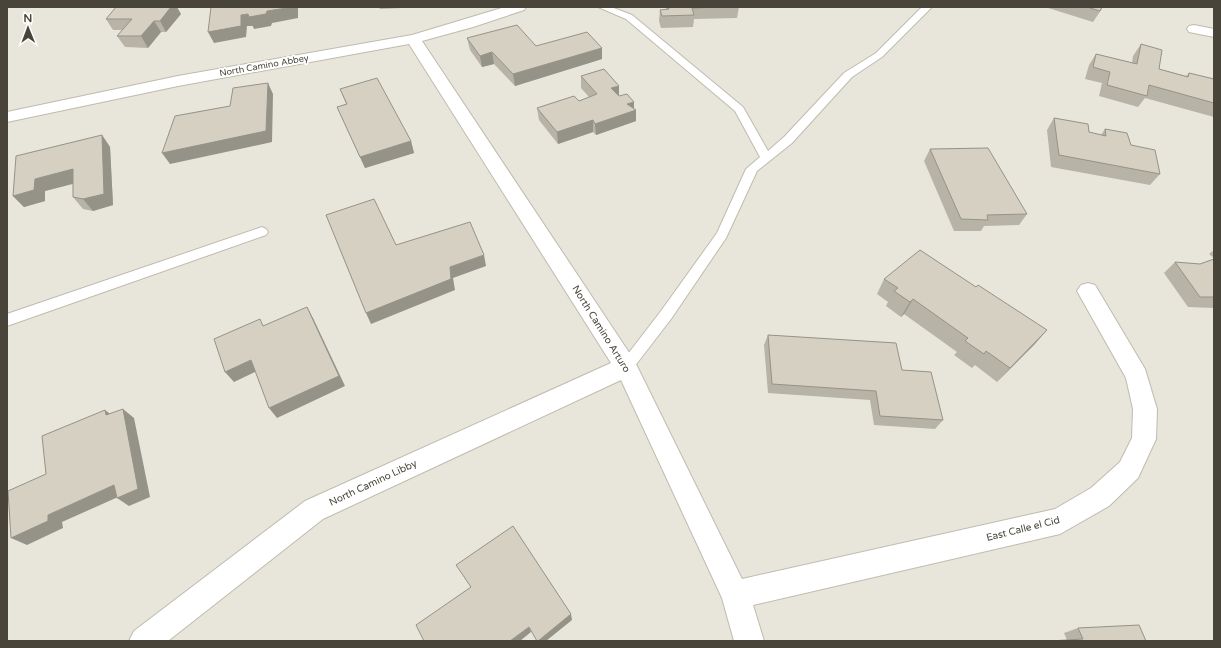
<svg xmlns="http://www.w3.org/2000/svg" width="1221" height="648" viewBox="0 0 1221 648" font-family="'Varela Round',sans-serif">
<rect width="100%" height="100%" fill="#f4f3eb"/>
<path fill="#e8e5da" d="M7,7H1214V641H7Z"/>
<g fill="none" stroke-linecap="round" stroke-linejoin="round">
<g stroke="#bfbbae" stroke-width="2">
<path id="service" d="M598,7H611L632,15L743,107L768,151L784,137L844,73L876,53L922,7H932L882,57L852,77L792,143L757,171L726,238L671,319L631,371L626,373L621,371L619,367L621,363L661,311L717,233L746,169L760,157L735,111L626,19Z
M262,227L266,229L268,232L266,235L7,326V314Z"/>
</g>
<g stroke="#bfbbae" stroke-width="2">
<path id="minor" d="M505,7H526L524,10L473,27L422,41L634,360L742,579L1055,509L1091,488L1120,462L1132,438L1133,409L1126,378L1077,291L1081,285L1088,283L1095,285L1145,369L1157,409L1156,439L1138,478L1109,506L1060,534L753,605L764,641H734L722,598L621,380L323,519L168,641H129L134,631L305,501L611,363L409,44L178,86L7,122V112L178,76L412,35Z
M1194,25L1214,29V37L1189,32L1187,29L1189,26Z"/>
</g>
<use href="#service" fill="#fff" fill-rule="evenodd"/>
<use href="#minor" fill="#fff" fill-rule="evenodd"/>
</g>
<path fill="#b7b3a6" d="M379,7H403V8L380,9Z
M666,7H739L737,18L694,19L693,27L661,28L659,21L660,10H666Z
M1045,7H1103L1093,22Z
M181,14L166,32H161L148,48L125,47L117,36L122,30H113L106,19Z
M467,38L536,46L602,48V59L515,86L494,64L482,67L470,50Z
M1141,44L1159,69L1186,76L1189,73L1214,79V117L1145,98L1138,107L1099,96L1102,83L1085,79L1089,65L1096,54L1132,63L1133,56Z
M581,76L619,96L634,102V109L636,110V121L596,135L593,132L558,144L539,120L537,108L579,101L589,97L581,88Z
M340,89L411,141L414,153L365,168L342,118L337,107L346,104Z
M1054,118L1089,132L1101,135L1105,129L1131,145L1160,174L1150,185L1051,167L1047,130Z
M102,135L110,147L113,205L93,211L83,209L73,197V184L45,191V201L24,207L13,196Z
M930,149L1027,214L1019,225L984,226L981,231H954L924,161Z
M1214,250V258L1209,254Z
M1214,259V308L1188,307L1164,273L1175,262L1200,264Z
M884,279L976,287L1047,330L997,382L975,365L972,368L954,355L957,352L904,314L901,317L886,306L888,302L877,294Z
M768,335L902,370L943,420L935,429L874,425L870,400L768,393L764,345Z
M1078,628L1146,641L1067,640L1064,633Z"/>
<path fill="#959287" d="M168,7H177L181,14L166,32L160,21Z
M293,7H298V18L272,23L271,26L254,29L249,17L267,11Z
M248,14L253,26H247L246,37L214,43L208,32L241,15Z
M154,21L161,32L148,48L141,36Z
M602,48V59L515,86L513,74Z
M492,52L494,64L482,67L480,56Z
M268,83L273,94L272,142L170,164L162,153Z
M619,86V97L611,88Z
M634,102V110H636V121L596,135L595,124L627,104Z
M593,120V132L558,144L557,132Z
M102,135L110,147L113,205L93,211L83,199Z
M411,141L414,153L365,168L360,157Z
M73,169L83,181L45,191V201L24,207L13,196L35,179Z
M484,255L486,266L453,278L455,290L371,324L366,313L450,267Z
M913,299L904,314L901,317L910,302Z
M307,307L313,318L345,386L277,418L269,408Z
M1047,330L1034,345L997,382L1010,368Z
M251,360L259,370L234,382L225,372Z
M123,409L134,418L150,497L129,506L117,498Z
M105,410L117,419L106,415Z
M114,485L127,493L62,522L63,528L27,545L11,538L48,515Z
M571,614L572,620L546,641H538Z
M529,627L531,632L520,641H510Z"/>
<path fill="#d5d0c1" stroke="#959287" d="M116,7H171L160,21H154L141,36H117L132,19H106Z
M211,7H293L267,11L266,14L249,17L248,14L241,15V26L208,32Z
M668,7H720L692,8L694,15L662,16L660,10L669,9Z
M1087,7H1102L1100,11Z
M517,25L536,46L587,32L602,48L513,74L492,52L480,56L467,38Z
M1141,44L1162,50L1159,69L1188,77L1189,73L1214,79V103L1149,85L1147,96L1107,85L1110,72L1093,67L1096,54L1137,64Z
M604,69L619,86L611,88L619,96L627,94L634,102L627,104L636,110L595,124L593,120L557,132L537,108L574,96L579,101L597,94L581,76Z
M377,78L411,141L360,157L337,107L347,104L340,89Z
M268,83L266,131L162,153L175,116L230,106L233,88Z
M1054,118L1088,124L1089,132L1106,136L1105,129L1127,133L1131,145L1155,150L1160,174L1059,155Z
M102,135L104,194L83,199L73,197V169L35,179L34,190L13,196L16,156Z
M988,148L1027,214L987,215L988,220L961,219L930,149Z
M374,199L396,245L470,222L484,255L450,267L451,279L366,313L326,215Z
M920,250L976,287L978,285L1047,330L1010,368L986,351L984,354L965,341L968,338L913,299L910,302L894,291L898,288L884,279Z
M1214,259V297H1200L1175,262L1200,264Z
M307,307L339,376L269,408L251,360L225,372L214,339L260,319L263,326Z
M768,335L896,343L902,370L931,372L943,420L880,416L876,391L772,384Z
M123,409L138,489L117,498L114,485L48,515V521L11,538L8,491L46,474L42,436L105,410L106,415Z
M513,526L571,614L538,641H537L529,627L510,641H424L416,625L471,587L456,565Z
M1139,625L1146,641H1050L1083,639L1078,628Z"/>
<g text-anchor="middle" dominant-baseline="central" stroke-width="3.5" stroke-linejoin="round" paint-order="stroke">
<g font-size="9" fill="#484439" stroke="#fff">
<text transform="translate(264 66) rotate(-10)">North Camino Abbey</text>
</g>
<g font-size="10" fill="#484439" stroke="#fff">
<text transform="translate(601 329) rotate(58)">North Camino Arturo</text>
<text transform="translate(373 483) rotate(-25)">North Camino Libby</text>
<text transform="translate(1023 529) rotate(-14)">East Calle el Cid</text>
</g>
</g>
<rect width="1221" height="648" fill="none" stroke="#484439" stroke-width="16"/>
<g transform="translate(28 28) rotate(359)" stroke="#ffffff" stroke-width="3" paint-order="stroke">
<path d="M0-3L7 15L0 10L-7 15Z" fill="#484439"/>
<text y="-6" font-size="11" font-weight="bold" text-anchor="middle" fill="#484439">N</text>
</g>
</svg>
